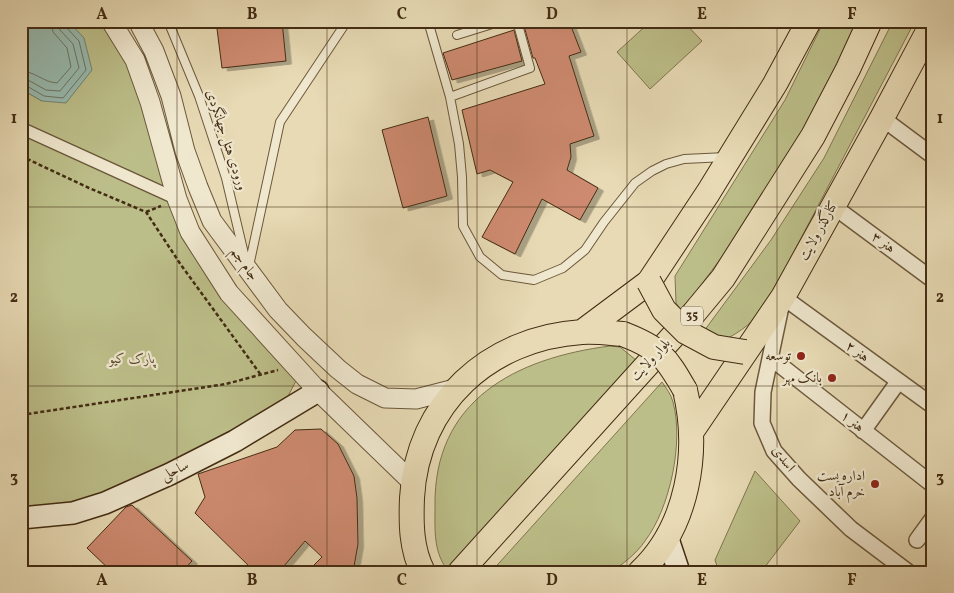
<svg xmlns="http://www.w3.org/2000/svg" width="954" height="593" viewBox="0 0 954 593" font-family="Vollkorn,Amiri,serif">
<defs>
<filter id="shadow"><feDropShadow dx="5.5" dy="3" stdDeviation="0" flood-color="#0004"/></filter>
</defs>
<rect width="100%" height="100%" fill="#e7dab4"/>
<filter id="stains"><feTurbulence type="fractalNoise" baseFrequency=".004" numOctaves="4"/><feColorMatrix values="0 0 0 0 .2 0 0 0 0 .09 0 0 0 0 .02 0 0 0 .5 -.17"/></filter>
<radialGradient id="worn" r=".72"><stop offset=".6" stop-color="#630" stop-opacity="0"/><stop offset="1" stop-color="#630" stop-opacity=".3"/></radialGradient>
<path fill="#bcbe89" stroke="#80754e" d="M68,21H100L130,63L182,233L297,379L287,398L230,436L83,502L21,510V89L42,101L84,39Z
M651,21H683L702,41L650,89L617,52Z
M824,21H858L833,78L763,202L692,297L683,313L676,303L675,276L785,100Z
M893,21H915L767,303C753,322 743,331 722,341L704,331L771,240L824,158Z
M610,346L620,347L636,360L449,572C433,553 435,530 435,507C433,400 516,358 610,346Z
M662,382C666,388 671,394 673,402C684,442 670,508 645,541C637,553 623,564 611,572H491Z
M755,471L800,521L761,572H719L715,560Z"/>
<path fill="#97baaf" stroke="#758171" d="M21,21H68L84,38L92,70L66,103L42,101L21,89Z"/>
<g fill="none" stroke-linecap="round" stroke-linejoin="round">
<path stroke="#6d7361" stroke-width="1" d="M21,71C34,71 43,82 57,83L71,67L67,48L53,32L51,21
M21,78L28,80L46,90L60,91L79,68L73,44L60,30L58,21
M21,85H25L44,96L63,98L86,70L79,41L65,26L64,21"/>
</g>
<path fill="#ce8a70" stroke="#432c13" filter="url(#shadow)" d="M216,21H282L286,61L222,68Z
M536,21H569L581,52L569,56L594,136L570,144L571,157L567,170L598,188L580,220L542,199L515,254L482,237L513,182L490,170L477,174L462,110L545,84L535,58H533L524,26Z
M514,30L522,61L452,80L443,53Z
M428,117L447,196L403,208L382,130Z
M321,429L338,444L354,476L357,498L358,544L353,572H307L322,557L305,541L279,572H255L195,513L205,497L198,474L277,447L295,430Z
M132,505L192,561L182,572H112L87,548L126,507Z"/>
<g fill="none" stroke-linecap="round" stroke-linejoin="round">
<g stroke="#6c583b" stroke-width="10">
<path id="service" d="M168,21L199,96L226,178L244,254
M428,21L450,97
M517,21L530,68L450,97L459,144L462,177L463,226L480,257L502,275L534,280L563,268L585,250L604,222L635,183L652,171L666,164L684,159L726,157
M457,35L502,21
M249,266L280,122L347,21"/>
</g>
<g stroke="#6c583b" stroke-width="14">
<path id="pedestrian" d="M21,128L177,199"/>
</g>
<g stroke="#6c583b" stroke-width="18">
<path id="minor" d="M882,118L933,156
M833,206L933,280
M771,358L933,485
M863,431L898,382
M917,540L933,518
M908,572L851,529L799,479L774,451L762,423L763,392L783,297L933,406"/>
</g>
<g stroke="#6c583b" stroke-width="21">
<path id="tertiary" d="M111,21L135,60L150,102L177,199L190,232L229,293L318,391L413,483
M138,21L154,51L171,96L185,151L198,187L212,221L278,310L304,337L338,369L357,384L385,398L416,399L455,389"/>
</g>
<g stroke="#432c13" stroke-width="24">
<path id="secondary" d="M21,518L73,513L105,503L170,474L235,441L318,391
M667,536L679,572"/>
</g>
<g stroke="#432c13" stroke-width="26">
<path id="primary" d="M582,332L649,282L708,193L775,84L809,21
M692,431L783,297L882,118L933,22
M423,572C411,549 411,523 412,498C417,403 489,338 582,332C595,331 610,333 623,334
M460,572L694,313L723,278L813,136L848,69L870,21
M640,572C688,527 700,452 685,390"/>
</g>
<path stroke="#432c13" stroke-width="2.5" stroke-dasharray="4 2.5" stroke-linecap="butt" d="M21,156L89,188L146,212L181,265L261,375
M146,212L161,206
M21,415L226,384L278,370"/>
<use href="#service" stroke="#efe7ce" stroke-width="8"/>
<use href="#pedestrian" stroke="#efe7ce" stroke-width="11"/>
<use href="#minor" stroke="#efe7ce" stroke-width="15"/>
<use href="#tertiary" stroke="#efe7ce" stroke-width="19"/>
<use href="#secondary" stroke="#efe7ce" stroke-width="21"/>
<use href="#primary" stroke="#e7dab4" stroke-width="24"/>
<g stroke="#432c13" stroke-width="26" stroke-linecap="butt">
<path id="primary-bridge" d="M649,282L664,310L686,332L714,347L745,352
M623,334C660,348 666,357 685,390"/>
</g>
<use href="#primary-bridge" stroke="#e7dab4" stroke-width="24"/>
</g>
<path fill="none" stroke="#432c13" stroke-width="1" stroke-opacity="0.55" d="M177,21V572M327,21V572M477,21V572M627,21V572M777,21V572M21,207H933M21,386H933"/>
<g fill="#8f2418" stroke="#efe7ce" stroke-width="2">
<circle cx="801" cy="356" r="5"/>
<circle cx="832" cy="378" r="5"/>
<circle cx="875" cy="484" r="5"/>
</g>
<g text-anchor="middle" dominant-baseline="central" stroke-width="4.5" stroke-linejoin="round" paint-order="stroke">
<rect fill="#efe7ce" stroke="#77644b" stroke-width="1" x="681" y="306.5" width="22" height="19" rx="4"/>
<g font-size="12" font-weight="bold" fill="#432c13">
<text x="692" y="316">35</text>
</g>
<g font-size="14" fill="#432c13" stroke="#efe7ce">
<text transform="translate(226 140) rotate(72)">ورودی هتل جهانگردی</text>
<text transform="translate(819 231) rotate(-61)">کنارگذر ولایت</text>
<text transform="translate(883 243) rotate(36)">هنر ۳</text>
<text transform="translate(244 264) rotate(54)">جام جم</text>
<text transform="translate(857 352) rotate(36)">هنر ۲</text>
<text transform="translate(651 360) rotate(-48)">بلوار ولایت</text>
<text transform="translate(852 422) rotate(38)">هنر ۱</text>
<text transform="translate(783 459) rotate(53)">اسدی</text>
<text transform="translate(175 471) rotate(-26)">ساحلی</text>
</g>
<g font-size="14" fill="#432c13" stroke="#efe7ce" text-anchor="end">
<text x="791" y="356">توسعه</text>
<text x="822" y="378">بانک مهر</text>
<text x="865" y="476">اداره پست<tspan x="865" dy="16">خرم آباد</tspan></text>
</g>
<g font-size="14" font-style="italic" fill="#5b492b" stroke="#efe7ce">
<text x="132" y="359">پارک کیو</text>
</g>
</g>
<rect width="954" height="593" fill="none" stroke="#e7dab4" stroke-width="55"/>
<rect x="28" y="28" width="898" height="538" fill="none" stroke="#432c13" stroke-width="2"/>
<g font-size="16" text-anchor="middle" font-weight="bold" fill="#432c13">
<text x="102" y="19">A</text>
<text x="252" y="19">B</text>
<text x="402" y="19">C</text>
<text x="552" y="19">D</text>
<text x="702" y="19">E</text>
<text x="852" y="19">F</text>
<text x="14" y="123">1</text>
<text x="940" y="123">1</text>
<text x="14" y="302">2</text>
<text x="940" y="302">2</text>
<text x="14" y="482">3</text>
<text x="940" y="482">3</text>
<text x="102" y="585">A</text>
<text x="252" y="585">B</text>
<text x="402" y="585">C</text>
<text x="552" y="585">D</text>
<text x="702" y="585">E</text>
<text x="852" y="585">F</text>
</g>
<rect width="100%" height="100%" filter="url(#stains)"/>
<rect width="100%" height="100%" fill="url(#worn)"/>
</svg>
